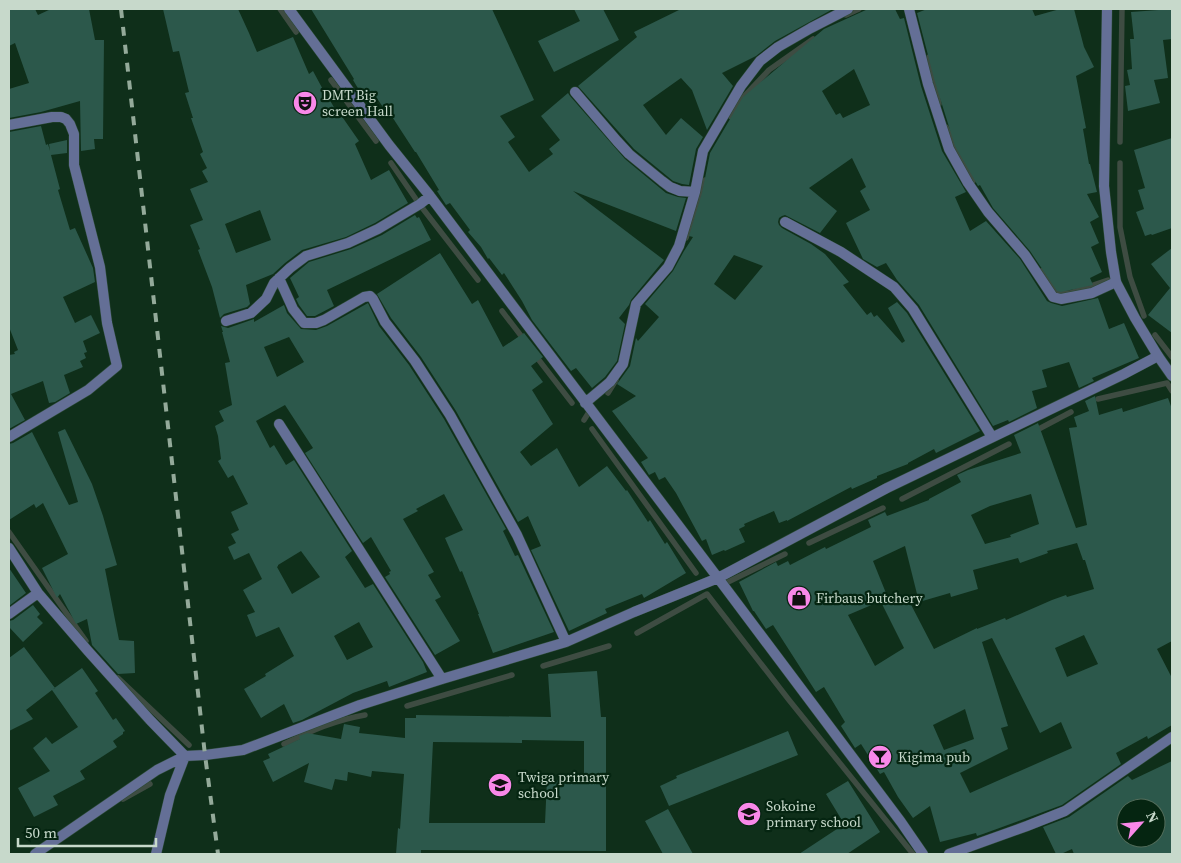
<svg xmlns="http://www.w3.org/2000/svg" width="1181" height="863" viewBox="0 0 1181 863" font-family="'Source Serif 4',serif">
<rect width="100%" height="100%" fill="#0f2f1a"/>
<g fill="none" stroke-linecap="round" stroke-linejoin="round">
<path stroke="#3e4c42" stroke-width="5.5" d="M280,9L296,32
M846,15L859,9
M929,57L939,104
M331,80L376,141
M731,117L735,106L769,70L813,39
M946,127L973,181
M1120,142L1122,9
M391,163L420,205L478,280
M1120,163V227L1130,277L1144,316
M686,238L705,180
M1041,271L1050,284L1059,293H1070L1108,280
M502,311L525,341
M1155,335L1172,357
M535,355L572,403
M608,393L616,380
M1098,399L1167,383L1172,391
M584,420L589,412
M592,429L696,573
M1035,431L1071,412
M902,499L1009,444
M9,532L86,641
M809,543L883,508
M728,582L785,554
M637,633L707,594L789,700L913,854
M543,666L609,646
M118,678L189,745
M407,706L512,675
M284,744C311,731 335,720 365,715
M123,799L150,784"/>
</g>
<path fill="#2c584b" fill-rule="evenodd" d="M9,9H35L38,15L51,9H89L95,40H104L103,139H94L95,149L81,151L80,101L41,112L9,118V89L29,83L15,43L9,46Z
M163,9H238L249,33L257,52L293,37L309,74L313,71L327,97H328L335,109L336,108L359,141L355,144L371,180L389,170L408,203L375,223L346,237L302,250L285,263L273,274L246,285L250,304L247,307L224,314L220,318L212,287L198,250L200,249L190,225L203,220L190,189L208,182L202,171L207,168L200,154L203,152L191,118H193L185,93L189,92L179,51L173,52ZM260,210L271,240L236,253L225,224Z
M311,9H492L534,100L500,116L515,137L508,142L529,172L553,154L549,149L560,140L541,116L568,93L570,96L625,159L666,193L678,197L686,198L676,231L573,191L664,260L631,300L629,305L619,318L625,324L617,361L605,377L592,388L576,368L571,371L532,320L522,301L504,273L502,275L489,258L488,259L481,247L468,232L470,230L450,203L446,205L437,191L439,190L416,152H415L389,112L387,113L374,94L365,100L353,80L354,79Z
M574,9H603L619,40L554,72L538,41L580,21Z
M681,9H833L775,41L756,56L722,73L733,86L707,130L692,90L681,78L643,105L666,135L681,118L703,137L696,149L689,185L682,184L673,181L634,149L578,86L637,37L634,32Z
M868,9H895L900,19L904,18L921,86L942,151L966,192L955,197L970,231L986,221L1020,259L1047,301L1051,303L1062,306L1098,298L1109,329L1124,323L1139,358L1092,378L1094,381L1079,388L1069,362L1042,370L1047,387L1032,391L1037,408L1009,422L1008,420L993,426L919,305L897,280L886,263L877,267L863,259L846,223L870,210L860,191L866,187L852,158L809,188L837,211L820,233L785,215L782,216L779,218L778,222L779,225L782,228L811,244L825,254L849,282L843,285L867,315L871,312L874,317L877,315L902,343L905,341L888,308L897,302L907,313L980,431L936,453L934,449L908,463V464L877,476V478L852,489L851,487L787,521V520L779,523L774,511L744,524L745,526L739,529L745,542L725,551L724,550L712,555L706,539L702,541L676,493L665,477L659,480L655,472L649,475L641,462L648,458L612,411L636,396L617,384L630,366L636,338L638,341L659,317L645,304L673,271L684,251L693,237L689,236L702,193L710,153L743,97L824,29ZM854,69L870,105L843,118L840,113L836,115L822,91ZM734,255L763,266L735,300L714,284Z
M927,9H1032L1035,16L1060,9H1074L1084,47L1094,67L1076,76L1086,128L1083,129L1089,164H1090L1097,192L1087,194L1099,217L1090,222L1099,243L1091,247L1102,272L1090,278L1093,285L1061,292L1057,291L1030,251L993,208L980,185L978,186L974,179L955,146L935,82L917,13Z
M1172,9V39L1163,40L1168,78L1154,80L1160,103L1128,111L1125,86L1130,85L1127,70L1132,69L1130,39H1134L1131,12Z
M41,126L46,145L48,144L50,151L49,144L67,140V153L51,155L60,189L58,190L70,230L75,228L93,268L95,282L63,297L75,323L91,315L100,333L83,341L87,352L84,353L86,358L80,361L83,367L64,375L70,393L55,402L49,403L43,381L11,394L25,420L9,429V355L15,354L14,352L18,350L9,327V132Z
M1172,138V228L1152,235L1151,234L1145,236L1136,212L1144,209L1138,190L1145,188L1134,150Z
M415,215L417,218L419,217L431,240L327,290L334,306L315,316H307L299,305L296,299L299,297L290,278L309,262L351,249L382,235Z
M1172,248V333L1148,315L1170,288L1151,264Z
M440,253L472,304L478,300L503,347L524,333L543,357L531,366L543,382L532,390L553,424L520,452L531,466L557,448L579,487L607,466L626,491L627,490L648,522L650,520L665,544L667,542L686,573L644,598L642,594L605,609L607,613L569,631L531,550L541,546L528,516L518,522L456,411L421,357L391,318L377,294Z
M368,303L379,326L409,365L444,419L506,529L503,531L515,556L518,555L554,632L493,653L478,614H479L462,571L460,572L445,538L463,530L444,494L416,509L418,511L403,519L434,572L428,575L441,597L435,600L460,641L435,655L385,577L390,574L389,572L391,571L371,537L363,543L305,453L313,448L285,405L256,421L270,448L274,445L286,465L294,460L352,551L345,557L365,588L373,584L423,662L427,672L389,687L387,681L353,693L302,720L293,723L284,704L261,718L244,689L266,676L265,674L294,656L279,627L256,637L247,615L255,612L243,590L262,579L249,553L234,560L228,547L236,543L231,534L239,530L231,512L248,504L233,475L228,478L218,461L221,459L218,436L215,426L224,421L219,411L232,405L225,363L230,362L222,332H223L221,326L228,328L254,319V322L284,305L287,313L301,329L316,330L327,326ZM289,337L304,362L277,377L264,347ZM301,551L320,577L292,594L277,567L278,566V565ZM359,622L373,647L347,660L334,636Z
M1095,396L1099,415L1122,408L1123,412L1168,398L1172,409V641L1157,649L1172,678V725L1148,739L1147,736L1116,753L1121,764L1062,805L983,834L977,836L976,833L940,842L930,806L913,818L898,797L884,772L880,774L861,744L855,748L841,726L845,722L824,687L816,692L773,625L766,629L754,611H753L739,582L776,562L778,566L788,561L790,565L825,547L826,549L871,527L868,520L885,512L887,516L929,500V499L961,482L957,475L968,470L1021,453L1014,435L1038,423L1076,528L1087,525L1069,428L1077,427L1074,417L1089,411L1085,401ZM1031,494L1039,524L1010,535L1011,537L985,544L971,515L990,506ZM1077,543L1083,560H1085L1094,589L1067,597L1066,595L1052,600L1006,620L1005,618L977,629V628L934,649L906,595L881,602L904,648L875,666L848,615L888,598L873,561L905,546L919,602L950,593L951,597L978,589L973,570L1018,558L1020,563L1048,553L1047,551ZM1084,635L1098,664L1067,677L1055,648ZM992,638L1040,733L1061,722L1072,748L970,793L960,773L1008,749L1001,728L1008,726L982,642ZM965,709L974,739L944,750L933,725Z
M65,429L92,484L103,516L117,565L105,569L119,640L134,641L135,673L118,674L92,645L87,619L76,624L60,594L57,598L42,568L68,554L43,503L36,508L34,504L9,520V444L13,443L32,432L69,505L78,502L58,432Z
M9,568L26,593L9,606Z
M33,605L40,614L37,617L43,623L23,642L9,627V621L13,620Z
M24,647L55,688L53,689L82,668L98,691L95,693L113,720L116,718L125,731L123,732V734L113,741L117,747L80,771L85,779L53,796L58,805L34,817L18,788L50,771L33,748L46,737L52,744L78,727L52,690L26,710L33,719L9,731V658Z
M597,671L601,717H606V851L421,850V854H396L398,828L400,829L404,774L372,771L371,777L348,772L347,781L335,779L332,790L304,782L309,763L273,782L263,761L270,758L268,754L300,739L299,736L307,733L341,739L344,724L360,727L359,733L405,738V718H416V715L551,717L548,674ZM522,740L584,741V781L547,780L545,823H429L433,742L522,743Z
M788,731L798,755L669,806L660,786L677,778L676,776Z
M1172,761V854H1074L1072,849L1061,854H1056L1043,827L1069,817L1128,776L1132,780ZM1126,808H1156V838H1126Z
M848,781L880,832L847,854H799L843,825L841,822H843L826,794Z
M668,809L693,854H663L645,821Z"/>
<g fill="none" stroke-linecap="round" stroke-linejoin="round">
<g stroke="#2c4a36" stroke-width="11">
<path id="minor" d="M289,9L389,145L430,196L718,578L901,822L923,854
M909,9L928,84L949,149L968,183L988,212L1025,255L1053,297L1061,299L1092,293L1116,282
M575,92L617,141L629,154L662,181L670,187L680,191L695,192
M9,125L52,117H61L66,119L70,124L74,134V165L100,267L107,323L117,366L88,390L9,437
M785,222L841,252L894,287L913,309L992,437
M279,278L293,309L304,323H316L324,320L364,297L370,296L373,299L385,322L415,361L450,415L517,535L566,642
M226,321L251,313L266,299L274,283L290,268L306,256L348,243L378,229L420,204L430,196
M585,403L610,382L623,364L636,304L668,267L679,246L695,192L703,151L741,86L760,61L778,47L811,28L848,9
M279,424L442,679
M9,548L38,593L88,651L150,720L185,756L170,795L156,854
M9,614L38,593
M35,854L157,770L185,756L205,755L243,750L360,705L442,679L566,642L634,612L718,578L887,488L1124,374L1158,356
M949,854L1027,826L1065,811L1172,737"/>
</g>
<g stroke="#2c4a36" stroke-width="11">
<path id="tertiary" d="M1107,9L1104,186L1111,252L1116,282L1135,318L1158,356L1172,376"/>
</g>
<use href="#minor" stroke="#646f96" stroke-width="10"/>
<use href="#tertiary" stroke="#646f96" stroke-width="10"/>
<path stroke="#94aa9a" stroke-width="4" stroke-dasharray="9 9" stroke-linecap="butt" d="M121,9L205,755L218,854"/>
</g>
<defs>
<g id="theatre-disc" transform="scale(1.25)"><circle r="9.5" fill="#f988e9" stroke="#052511"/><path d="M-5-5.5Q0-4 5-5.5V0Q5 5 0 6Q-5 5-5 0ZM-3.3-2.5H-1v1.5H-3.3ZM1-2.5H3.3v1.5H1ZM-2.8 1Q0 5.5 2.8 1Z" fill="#111"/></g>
<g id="shop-disc" transform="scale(1.25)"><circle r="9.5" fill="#f988e9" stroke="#052511"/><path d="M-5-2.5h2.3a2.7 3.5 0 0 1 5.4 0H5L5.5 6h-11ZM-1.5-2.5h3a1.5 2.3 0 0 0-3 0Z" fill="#111"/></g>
<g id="bar-disc" transform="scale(1.25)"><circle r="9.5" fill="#f988e9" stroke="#052511"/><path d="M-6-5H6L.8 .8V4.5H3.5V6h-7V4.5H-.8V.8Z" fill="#111"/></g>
<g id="school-disc" transform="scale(1.25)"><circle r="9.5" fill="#f988e9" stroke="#052511"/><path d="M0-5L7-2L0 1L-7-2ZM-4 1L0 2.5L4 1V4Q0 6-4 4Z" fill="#111"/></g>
</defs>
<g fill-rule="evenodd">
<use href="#theatre-disc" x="305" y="103"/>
<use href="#shop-disc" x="799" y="598"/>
<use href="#bar-disc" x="880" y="757"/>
<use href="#school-disc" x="500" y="785"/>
<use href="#school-disc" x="749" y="814"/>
</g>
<g text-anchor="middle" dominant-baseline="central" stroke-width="4.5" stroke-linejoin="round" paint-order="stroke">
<g font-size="14" fill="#c7d9cb" stroke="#052511" text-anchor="start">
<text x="322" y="95">DMT Big<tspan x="322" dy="16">screen Hall</tspan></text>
<text x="816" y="598">Firbaus butchery</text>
<text x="898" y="757">Kigima pub</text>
<text x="518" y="777">Twiga primary<tspan x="518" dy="16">school</tspan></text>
<text x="766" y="806">Sokoine<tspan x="766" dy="16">primary school</tspan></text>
</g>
</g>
<rect width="1181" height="863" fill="none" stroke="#c7d9cb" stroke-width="20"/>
<g transform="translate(1141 823) rotate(63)"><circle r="24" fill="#052511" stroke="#536d5b"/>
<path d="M0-4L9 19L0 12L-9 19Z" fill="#f988e9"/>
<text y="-8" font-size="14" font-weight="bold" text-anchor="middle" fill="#c7d9cb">N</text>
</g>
<path d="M18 838v8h138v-8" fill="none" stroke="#c7d9cb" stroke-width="2.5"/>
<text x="25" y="838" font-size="15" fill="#c7d9cb" stroke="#052511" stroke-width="4" paint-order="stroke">50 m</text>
</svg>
